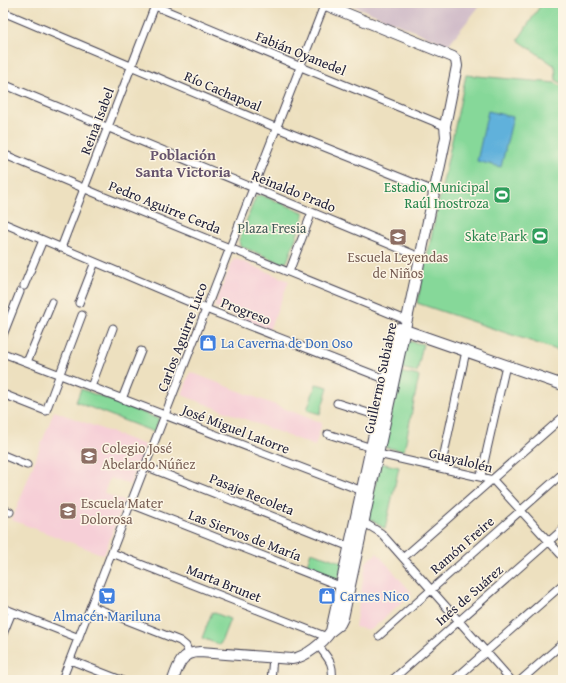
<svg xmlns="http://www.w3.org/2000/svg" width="566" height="683" viewBox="0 0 566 683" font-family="'Gentium Book Plus',serif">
<rect width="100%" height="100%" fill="#fcf5e5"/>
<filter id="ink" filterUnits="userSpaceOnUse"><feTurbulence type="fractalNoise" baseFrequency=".025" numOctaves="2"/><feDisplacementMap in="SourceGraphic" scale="8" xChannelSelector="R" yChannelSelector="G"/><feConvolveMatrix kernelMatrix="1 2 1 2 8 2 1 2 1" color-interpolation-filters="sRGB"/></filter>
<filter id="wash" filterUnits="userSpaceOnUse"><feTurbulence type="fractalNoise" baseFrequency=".012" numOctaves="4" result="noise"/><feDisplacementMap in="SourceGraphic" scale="16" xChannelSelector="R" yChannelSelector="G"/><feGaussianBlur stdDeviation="0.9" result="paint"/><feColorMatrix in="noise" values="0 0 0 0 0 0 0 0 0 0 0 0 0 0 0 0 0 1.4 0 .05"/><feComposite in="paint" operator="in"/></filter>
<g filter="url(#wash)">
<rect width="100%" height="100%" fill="#ede0bf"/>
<path fill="#f6cfd7" d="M234,258L289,281L269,330L214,307Z
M190,372L322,423L315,446L182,395Z
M54,411L145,445L130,485L110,478L104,493L124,501L104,555L12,520Z
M377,553L412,593L371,630L355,627L366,562Z"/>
<path fill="#d1bdc9" d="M347,3H482L448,45Z"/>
<path fill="#86d899" stroke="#547d6a" d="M542,3H563V84L556,80L555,66L518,40Z
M466,75L556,83L563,88V352L417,303Z
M261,195L303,212L304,216L287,262L282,263L240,246L239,240L256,196Z
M407,341L423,344L417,372L401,368Z
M399,372L419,376L404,451L385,447Z
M316,384L328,387L320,414L307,410Z
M81,389L159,419L154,432L76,402Z
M380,463L399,467L385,529L368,517Z
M311,552L344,563L338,580L306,568Z
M212,612L230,619L220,645L202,638Z"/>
<path fill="#60b1db" stroke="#416a8b" d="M488,111L513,117L501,167L477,161Z"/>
</g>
<g filter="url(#ink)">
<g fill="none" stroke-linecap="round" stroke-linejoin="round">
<g stroke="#403e4f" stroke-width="9">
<path id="street" d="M148,3L301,67L445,126
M3,12L277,128L434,191
M3,84L420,257
M3,154L102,196L406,320
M3,223L206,309L390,381
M61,248L156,3
M289,272L312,212
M24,286L43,240
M79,303L95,262
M3,335L20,292
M3,353L365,492
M27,362L52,302
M91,387L113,328
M3,394L46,411L82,315
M122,399L141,351
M337,403L378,416
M328,434L372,448L378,454L493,480L563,557
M3,455L27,465
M145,466L350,547
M441,468L466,351
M481,476L506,365
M131,504L345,588
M3,509L10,512
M363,522L381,533L511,680
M112,553L327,637
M403,558L563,417
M91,606L180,641L186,646L189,654
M3,608L79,638
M3,634L12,612
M379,636L563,473
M318,645C328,659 334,662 332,680
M70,660L121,680
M62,680L325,3
M271,680L273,658
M392,680L563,529
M454,680L563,584
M521,680L563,643"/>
</g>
<g stroke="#403e4f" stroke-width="12">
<path id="secondary" d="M321,3L453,57L456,60L457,66L445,126L446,137L343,618L340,624L331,631
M399,328L563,385
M173,680C178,665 182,652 200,652L292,659C306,657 323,643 331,631L396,333"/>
</g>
<use href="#street" stroke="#fff" stroke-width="7"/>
<use href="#secondary" stroke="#fff" stroke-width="10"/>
</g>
</g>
<defs>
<g id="stadium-square" transform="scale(0.9)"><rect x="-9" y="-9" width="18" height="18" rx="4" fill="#2e9e5b" stroke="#fcf5e5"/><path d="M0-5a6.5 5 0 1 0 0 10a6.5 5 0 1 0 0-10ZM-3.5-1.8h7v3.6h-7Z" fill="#fff"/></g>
<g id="school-square" transform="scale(0.9)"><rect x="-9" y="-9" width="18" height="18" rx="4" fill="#8d6e63" stroke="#fcf5e5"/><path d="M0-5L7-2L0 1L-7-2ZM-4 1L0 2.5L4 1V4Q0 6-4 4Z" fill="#fff"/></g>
<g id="shop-square" transform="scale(0.9)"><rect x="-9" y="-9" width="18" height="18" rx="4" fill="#3f7fe0" stroke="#fcf5e5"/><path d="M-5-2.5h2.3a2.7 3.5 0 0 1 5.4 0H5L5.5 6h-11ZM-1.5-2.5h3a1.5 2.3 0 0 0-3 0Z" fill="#fff"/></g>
<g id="supermarket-square" transform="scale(0.9)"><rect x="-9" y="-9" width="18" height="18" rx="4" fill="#3f7fe0" stroke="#fcf5e5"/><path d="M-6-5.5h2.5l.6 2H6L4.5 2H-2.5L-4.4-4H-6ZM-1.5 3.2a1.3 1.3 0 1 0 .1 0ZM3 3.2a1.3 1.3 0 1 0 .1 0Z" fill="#fff"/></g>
</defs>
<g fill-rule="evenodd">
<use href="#stadium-square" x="502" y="195"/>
<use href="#stadium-square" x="540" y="236"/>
<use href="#school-square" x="398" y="237"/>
<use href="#shop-square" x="208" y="343"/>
<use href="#school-square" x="89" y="456"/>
<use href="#school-square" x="68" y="511"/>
<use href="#supermarket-square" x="107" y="596"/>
<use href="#shop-square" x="327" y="596"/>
</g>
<g text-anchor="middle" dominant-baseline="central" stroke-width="3" stroke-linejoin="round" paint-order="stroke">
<g font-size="14" fill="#22223b" stroke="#fcf5e5">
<text transform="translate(301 53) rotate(22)">Fabián Oyanedel</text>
<text transform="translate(223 91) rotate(23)">Río Cachapoal</text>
<text transform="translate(97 121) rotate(-69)">Reina Isabel</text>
<text transform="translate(294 191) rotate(22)">Reinaldo Prado</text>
<text transform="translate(165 207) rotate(22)">Pedro Aguirre Cerda</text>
<text transform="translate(246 311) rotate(21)">Progreso</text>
<text transform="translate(182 337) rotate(-69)">Carlos Aguirre Luco</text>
<text transform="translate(380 378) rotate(-78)">Guillermo Subiabre</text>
<text transform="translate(236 429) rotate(21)">José Miguel Latorre</text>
<text transform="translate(461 460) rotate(14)">Guayalolén</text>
<text transform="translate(252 494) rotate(22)">Pasaje Recoleta</text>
<text transform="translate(245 535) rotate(21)">Las Siervos de María</text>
<text transform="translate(462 545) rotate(-41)">Ramón Freire</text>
<text transform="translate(224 583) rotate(22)">Marta Brunet</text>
<text transform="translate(469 595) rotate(-41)">Inés de Suárez</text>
</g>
<g font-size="14" fill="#27864d" stroke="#fcf5e5" text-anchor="end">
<text x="489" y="187">Estadio Municipal<tspan x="489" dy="16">Raúl Inostroza</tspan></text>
<text x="527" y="236">Skate Park</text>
</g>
<g font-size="14" fill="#405957" stroke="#fcf5e5">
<text x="272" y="228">Plaza Fresia</text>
</g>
<g font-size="14" fill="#785e54" stroke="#fcf5e5" text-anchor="start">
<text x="398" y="257" text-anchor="middle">Escuela Leyendas<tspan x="398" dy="16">de Niños</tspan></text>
<text x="102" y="448">Colegio José<tspan x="102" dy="16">Abelardo Núñez</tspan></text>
<text x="81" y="503">Escuela Mater<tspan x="81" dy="16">Dolorosa</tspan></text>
</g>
<g font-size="14" fill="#366cbe" stroke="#fcf5e5" text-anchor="start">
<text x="221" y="343">La Caverna de Don Oso</text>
<text x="340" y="596">Carnes Nico</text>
<text x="107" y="616" text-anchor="middle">Almacén Mariluna</text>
</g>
<g font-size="15" font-weight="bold" fill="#64526c" stroke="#fcf5e5">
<text x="183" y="154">Población<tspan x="183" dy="17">Santa Victoria</tspan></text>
</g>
</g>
<rect width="566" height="683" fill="none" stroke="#fcf5e5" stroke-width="16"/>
</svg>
